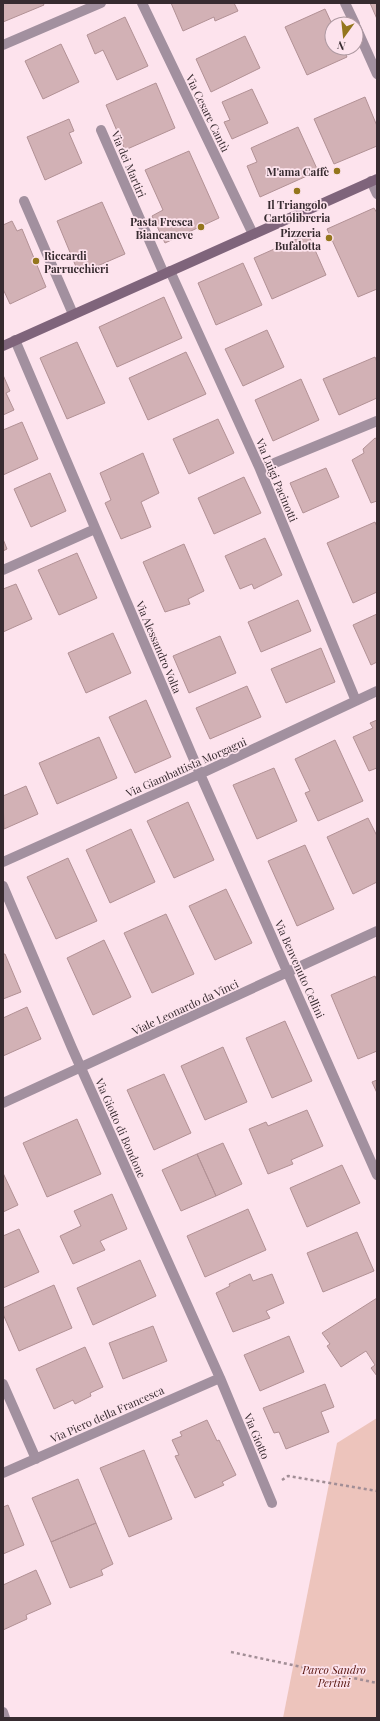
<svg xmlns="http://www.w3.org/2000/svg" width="380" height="1721" viewBox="0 0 380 1721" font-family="'Playfair Display',serif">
<rect width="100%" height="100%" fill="#fde3ed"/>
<path fill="#edc4bc" d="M377,1418V1718H283L337,1443Z"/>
<path fill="#d2b1b5" stroke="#b29195" d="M3,3H43L44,5L3,22Z
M171,3H234L238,11L215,21L214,17L183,31Z
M370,3H377V19Z
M325,9L332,24V48H343L347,57L307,75L285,27Z
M125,17L148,66L117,80L103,50L95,54L87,35Z
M245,36L260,68L211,92L196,59Z
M61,44L79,82L43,99L25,61Z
M156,83L175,128L125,150L106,105Z
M252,89L268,123L232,139L224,122L230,120L222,102Z
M365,97L377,126V146L334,164L314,119Z
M69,119L74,131L69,133L82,163L45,180L27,137Z
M298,127L318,171L260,197L247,166L257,162L251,148Z
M189,151L219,218L165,243L152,216L163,210L145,170Z
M102,202L125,254L79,274L57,221Z
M374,208L377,213V289L358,297L327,229Z
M12,221L17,231L22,229L46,287L10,304L3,289V225Z
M308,234L326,275L272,299L254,258Z
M243,263L262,305L216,325L198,283Z
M164,297L182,338L117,367L99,327Z
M267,330L284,367L243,386L225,349Z
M77,342L105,403L67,419L40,358Z
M186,352L206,394L148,420L129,378Z
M375,357L377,362V398L339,415L323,379Z
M3,375L10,391L6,393L14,410L3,415Z
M301,379L319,420L273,441L255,400Z
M218,419L234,453L189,474L173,439Z
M22,422L38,459L3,475V430Z
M375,438L377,439V501L371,503L352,460L364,453L363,449Z
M143,453L159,493L141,502L151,527L121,539L105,503L111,500L100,473Z
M326,468L339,497L303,513L290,483Z
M50,473L66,511L31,527L14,489Z
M244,477L261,513L214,534L198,498Z
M375,522L377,527V592L353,603L327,543Z
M265,538L282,575L254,589L252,584L240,589L225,556Z
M3,539L7,549L3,551Z
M184,544L204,591L188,599L190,604L165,612L143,562Z
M77,553L97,598L59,615L38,570Z
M16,584L32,619L3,632V589Z
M298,600L311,631L261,652L248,622Z
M377,614V662L371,665L353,625Z
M113,633L131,673L86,693L68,653Z
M220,636L236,673L189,693L173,656Z
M321,648L335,682L286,703L271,669Z
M247,686L261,717L210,739L196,708Z
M146,700L171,757L135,773L109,717Z
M377,720V768L369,771L353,737L373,728L370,723Z
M99,737L117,778L57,804L39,763Z
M335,740L363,801L318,821L305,793L310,791L295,759Z
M274,768L297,821L257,839L233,785Z
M26,786L38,814L4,829L3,796Z
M188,802L214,860L174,878L147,821Z
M368,818L377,836V882L353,894L327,837Z
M131,829L155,882L110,903L86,850Z
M305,845L334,909L297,926L268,861Z
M68,858L97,921L56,939L27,877Z
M226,889L252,943L215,960L189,906Z
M166,914L194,974L152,993L124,933Z
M104,940L131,997L93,1015L67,958Z
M3,954H5L21,992L3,999Z
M375,976L377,981V1051L358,1059L331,995Z
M27,1007L41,1039L3,1056V1018Z
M285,1021L312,1081L272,1098L246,1038Z
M223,1047L247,1102L205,1120L181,1066Z
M164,1074L191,1133L154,1150L127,1090Z
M377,1080V1093L372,1082Z
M307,1110L323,1146L291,1160L293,1164L268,1174L249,1129L266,1122L268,1126Z
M77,1119L101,1174L47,1197L23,1143Z
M223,1143L242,1184L216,1196L197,1154Z
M197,1154L216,1196L181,1211L162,1170Z
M342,1165L360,1203L307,1227L290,1188Z
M3,1173L18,1205L3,1212Z
M112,1194L127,1229L100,1241L105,1250L73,1264L60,1236L81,1226L74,1211Z
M248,1209L266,1250L205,1277L187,1236Z
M19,1229L39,1272L3,1288V1236Z
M357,1232L374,1271L323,1292L307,1253Z
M140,1260L156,1296L93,1325L77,1288Z
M250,1274L253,1281L272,1274L284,1303L266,1311L270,1318L233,1332L216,1293L230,1286L229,1284Z
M54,1285L72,1328L19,1351L3,1314V1308Z
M377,1298V1376L371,1368L375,1365L366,1351L341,1367L327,1346L330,1344L322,1333Z
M153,1326L167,1361L123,1379L109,1343Z
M289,1336L304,1372L260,1391L244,1355Z
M85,1347L103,1387L90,1393L91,1396L75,1404L73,1400L54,1409L36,1369Z
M325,1384L334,1407L321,1412L329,1432L286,1449L279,1432L274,1433L263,1408Z
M207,1420L217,1441L219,1440L236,1475L222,1482L224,1485L195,1498L175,1456L179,1455L172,1440L182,1436L180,1432Z
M144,1450L172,1519L129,1537L100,1468Z
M78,1479L96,1523L51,1542L32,1498Z
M8,1505L24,1545L3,1554V1507Z
M96,1523L113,1564L101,1570L103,1575L70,1588L51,1542Z
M36,1570L51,1604L26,1615L27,1619L3,1630V1585Z"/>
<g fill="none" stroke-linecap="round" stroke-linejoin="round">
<path stroke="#a28e96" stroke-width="2.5" stroke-dasharray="3 3" stroke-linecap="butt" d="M282,1480L288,1476L377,1491
M231,1652L377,1683"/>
<path stroke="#a2909f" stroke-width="10" d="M142,3L253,234
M345,3L355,24
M356,27L377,74
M3,45L101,3
M101,130L164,274
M371,181L377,194
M24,201L73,314
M170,271L260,469L356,701
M15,340L200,774L377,1175
M260,469L377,421
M3,570L95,529
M3,862L200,774L377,691
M3,886L72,1048L220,1378L272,1503
M3,1103L377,931
M3,1384L36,1459
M3,1473L220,1378
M3,1712L5,1718"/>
<path stroke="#7f647b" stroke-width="10" d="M3,346L377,179"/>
</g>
<g fill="#94761d" stroke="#fde3ed" stroke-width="1.5">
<circle cx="337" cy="171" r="4"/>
<circle cx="297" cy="191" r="4"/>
<circle cx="201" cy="227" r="4"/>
<circle cx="329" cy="238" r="4"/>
<circle cx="36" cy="261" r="4"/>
</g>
<g text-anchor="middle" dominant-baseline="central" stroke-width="3.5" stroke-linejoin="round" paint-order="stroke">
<g font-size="11" fill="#372b30" stroke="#fde3ed">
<text transform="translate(208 113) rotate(64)">Via Cesare Cantù</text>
<text transform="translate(129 164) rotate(67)">Via dei Martiri</text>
<text transform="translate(277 480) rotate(67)">Via Luigi Pacinotti</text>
<text transform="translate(159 647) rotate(67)">Via Alessandro Volta</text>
<text transform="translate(186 767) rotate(-24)">Via Giambattista Morgagni</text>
<text transform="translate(300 969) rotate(66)">Via Benvenuto Cellini</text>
<text transform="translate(185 1007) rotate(-25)">Viale Leonardo da Vinci</text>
<text transform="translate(121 1128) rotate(66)">Via Giotto di Bondone</text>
<text transform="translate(107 1414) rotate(-24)">Via Piero della Francesca</text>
<text transform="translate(257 1436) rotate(67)">Via Giotto</text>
</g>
<g font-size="11" font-weight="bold" fill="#372b30" stroke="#fde3ed" text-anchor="end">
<text x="329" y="171">M'ama Caffè</text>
<text x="297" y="204" text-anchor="middle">Il Triangolo<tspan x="297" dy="13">Cartolibreria</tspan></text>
<text x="193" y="221">Pasta Fresca<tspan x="193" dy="13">Biancaneve</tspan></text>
<text x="321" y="232">Pizzeria<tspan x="321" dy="13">Bufalotta</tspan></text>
<text x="44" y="255" text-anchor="start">Riccardi<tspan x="44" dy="13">Parrucchieri</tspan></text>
</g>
<g font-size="11" font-style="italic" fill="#55110a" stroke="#fde3ed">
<text x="334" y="1669">Parco Sandro<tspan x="334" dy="13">Pertini</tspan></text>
</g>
</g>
<rect width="380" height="1721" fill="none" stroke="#372b30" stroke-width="8"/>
<g transform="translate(344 36) rotate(195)"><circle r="19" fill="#fde3ed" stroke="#ae99a1"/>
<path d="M0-3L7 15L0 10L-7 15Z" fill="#94761d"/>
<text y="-6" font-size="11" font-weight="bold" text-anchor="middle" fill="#372b30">N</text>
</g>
</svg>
